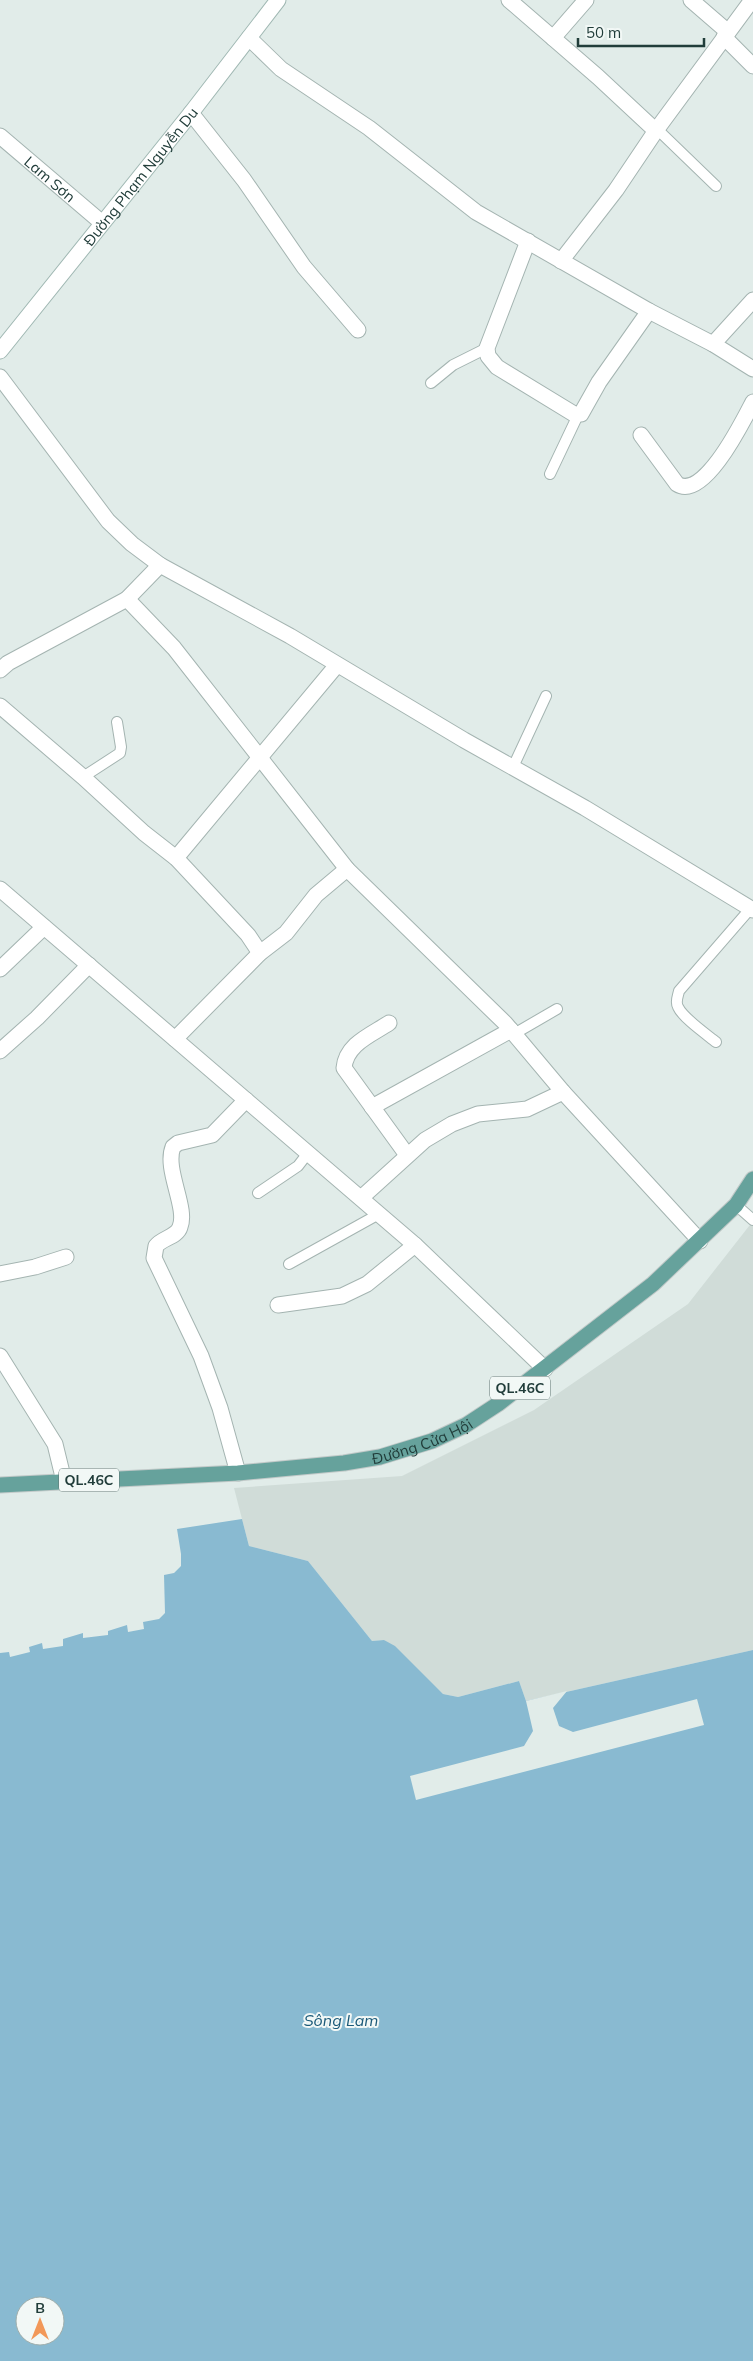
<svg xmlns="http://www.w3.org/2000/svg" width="753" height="2361" viewBox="0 0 753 2361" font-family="Mulish,sans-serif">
<rect width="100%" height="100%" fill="#e1ece9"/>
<path fill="#d0dcd8" d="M753,1221V1650L526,1701L519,1681L458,1697L443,1694L384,1640L372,1641L308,1561L249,1546L234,1488L402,1476L534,1410L688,1304Z"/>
<path fill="#89bad1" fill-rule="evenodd" d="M242,1519L249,1546L308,1561L372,1641L384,1640L395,1646L443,1694L458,1697L519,1681L526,1701L753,1650V2361H0V1653L9,1652L10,1657L30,1652L29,1647L42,1643L43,1649L63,1646V1639L83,1633V1638L108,1635V1631L127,1625L128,1632L144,1629L143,1622L159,1619L165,1613L164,1575L174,1573L181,1566V1554L177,1529ZM25,2306H55V2336H25Z"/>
<path fill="#e1ece9" d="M567,1691L553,1708L559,1726L573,1732L697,1699L704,1725L416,1800L410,1776L524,1746L533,1731L526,1701Z"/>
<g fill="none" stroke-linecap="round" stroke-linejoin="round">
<g stroke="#a4b4b1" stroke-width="12">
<path id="service" d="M657,129L716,186
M431,383L453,365L487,348
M550,474L578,415
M513,767L546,696
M83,777L120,753L121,747L117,722
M514,1034L557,1009
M716,1042C706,1034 683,1018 678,1007C675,1002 678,996 679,991L751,908
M258,1193L298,1166L308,1153
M736,1205L753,1220
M289,1264L379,1214"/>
</g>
<g stroke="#a4b4b1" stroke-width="17">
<g id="minor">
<path d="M509,0L598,77L656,131"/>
<path d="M691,0L728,32"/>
<path d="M724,37L753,66"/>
<path d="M249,38L281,69L369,128L476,212L649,311L713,344L753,369"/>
<path d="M553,38L586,0"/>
<path d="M191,113L244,180L304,267L358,330"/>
<path id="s1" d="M0,136L101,222"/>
<path d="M528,241L487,348L488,356L497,367L574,414H581L599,382L649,311"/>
<path d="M561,261L616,190L657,129L752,0"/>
<path d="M713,344L753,300"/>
<path d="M0,377L108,521L132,544L160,565L290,636L464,740L585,808L753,910"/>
<path d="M641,435L677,484C704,501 743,421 753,402"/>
<path d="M127,599L174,648L347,869L505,1023L563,1092L700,1241"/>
<path d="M0,670L8,663L127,599L160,565"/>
<path d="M0,706L83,777L144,833L176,858L248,935L260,953"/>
<path d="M176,858L337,665"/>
<path d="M0,889L415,1245L545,1369"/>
<path d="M0,969L44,927"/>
<path d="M389,1023C371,1035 346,1044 344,1068L407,1155"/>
<path d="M175,1039L260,953L286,933L316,895L347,869"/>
<path d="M0,1051L37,1018L89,965"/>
<path d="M372,1107L511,1030"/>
<path d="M361,1198L425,1140L452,1124L478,1114L527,1109L563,1092"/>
<path d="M0,1274L35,1267L66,1257"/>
<path d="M278,1305L342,1296L367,1284L415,1245"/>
<path d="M0,1356L55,1444L64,1481"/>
<path d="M238,1473L220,1408L201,1356L154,1258L156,1246C162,1238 177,1237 180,1227C188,1208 164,1169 173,1147L178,1143L212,1135L246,1100"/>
</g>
</g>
<g stroke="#a0b8b3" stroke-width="17">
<g id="secondary">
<path id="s2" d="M0,351L191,113L278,0"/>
</g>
</g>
<g stroke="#c1c9c8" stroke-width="17">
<g id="primary">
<path id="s3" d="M0,1485L238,1473L344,1463L380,1457L432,1441L466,1425L498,1404L653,1284L736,1205L753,1179"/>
</g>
</g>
<use href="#service" stroke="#fff" stroke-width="10"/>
<use href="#minor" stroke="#fff" stroke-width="15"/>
<use href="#secondary" stroke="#fff" stroke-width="15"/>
<use href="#primary" stroke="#66a29c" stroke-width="15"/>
</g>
<g text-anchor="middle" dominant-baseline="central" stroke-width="4" stroke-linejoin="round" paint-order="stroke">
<g fill="#f2f8f6" stroke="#607572" stroke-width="1">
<rect x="490" y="1376.5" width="60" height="23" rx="4"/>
<rect x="59" y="1468.5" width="60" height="23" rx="4"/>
</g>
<g font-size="14" font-weight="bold" fill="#213d3a">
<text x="520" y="1388">QL.46C</text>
<text x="89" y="1480">QL.46C</text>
</g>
<g font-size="15" fill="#213d3a" stroke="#f2f8f6">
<text stroke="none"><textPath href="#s2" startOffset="224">Đường Phạm Nguyễn Du</textPath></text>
<text stroke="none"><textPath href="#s1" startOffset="66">Lam Sơn</textPath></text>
<text stroke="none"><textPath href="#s3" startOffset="426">Đường Cửa Hội</textPath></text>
</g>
<g font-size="16" font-style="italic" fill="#1b5a79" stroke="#f2f8f6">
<text x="341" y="2020">Sông Lam</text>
</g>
</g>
<g transform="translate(40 2321)"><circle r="24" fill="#f2f8f6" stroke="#9eadab"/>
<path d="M0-4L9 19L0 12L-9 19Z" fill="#f29859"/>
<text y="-8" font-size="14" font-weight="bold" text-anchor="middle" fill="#213d3a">B</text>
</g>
<path d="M578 38v8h126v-8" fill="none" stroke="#213d3a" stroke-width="2.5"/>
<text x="586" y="38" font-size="15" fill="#213d3a" stroke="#f2f8f6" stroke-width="4" paint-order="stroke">50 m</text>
</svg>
